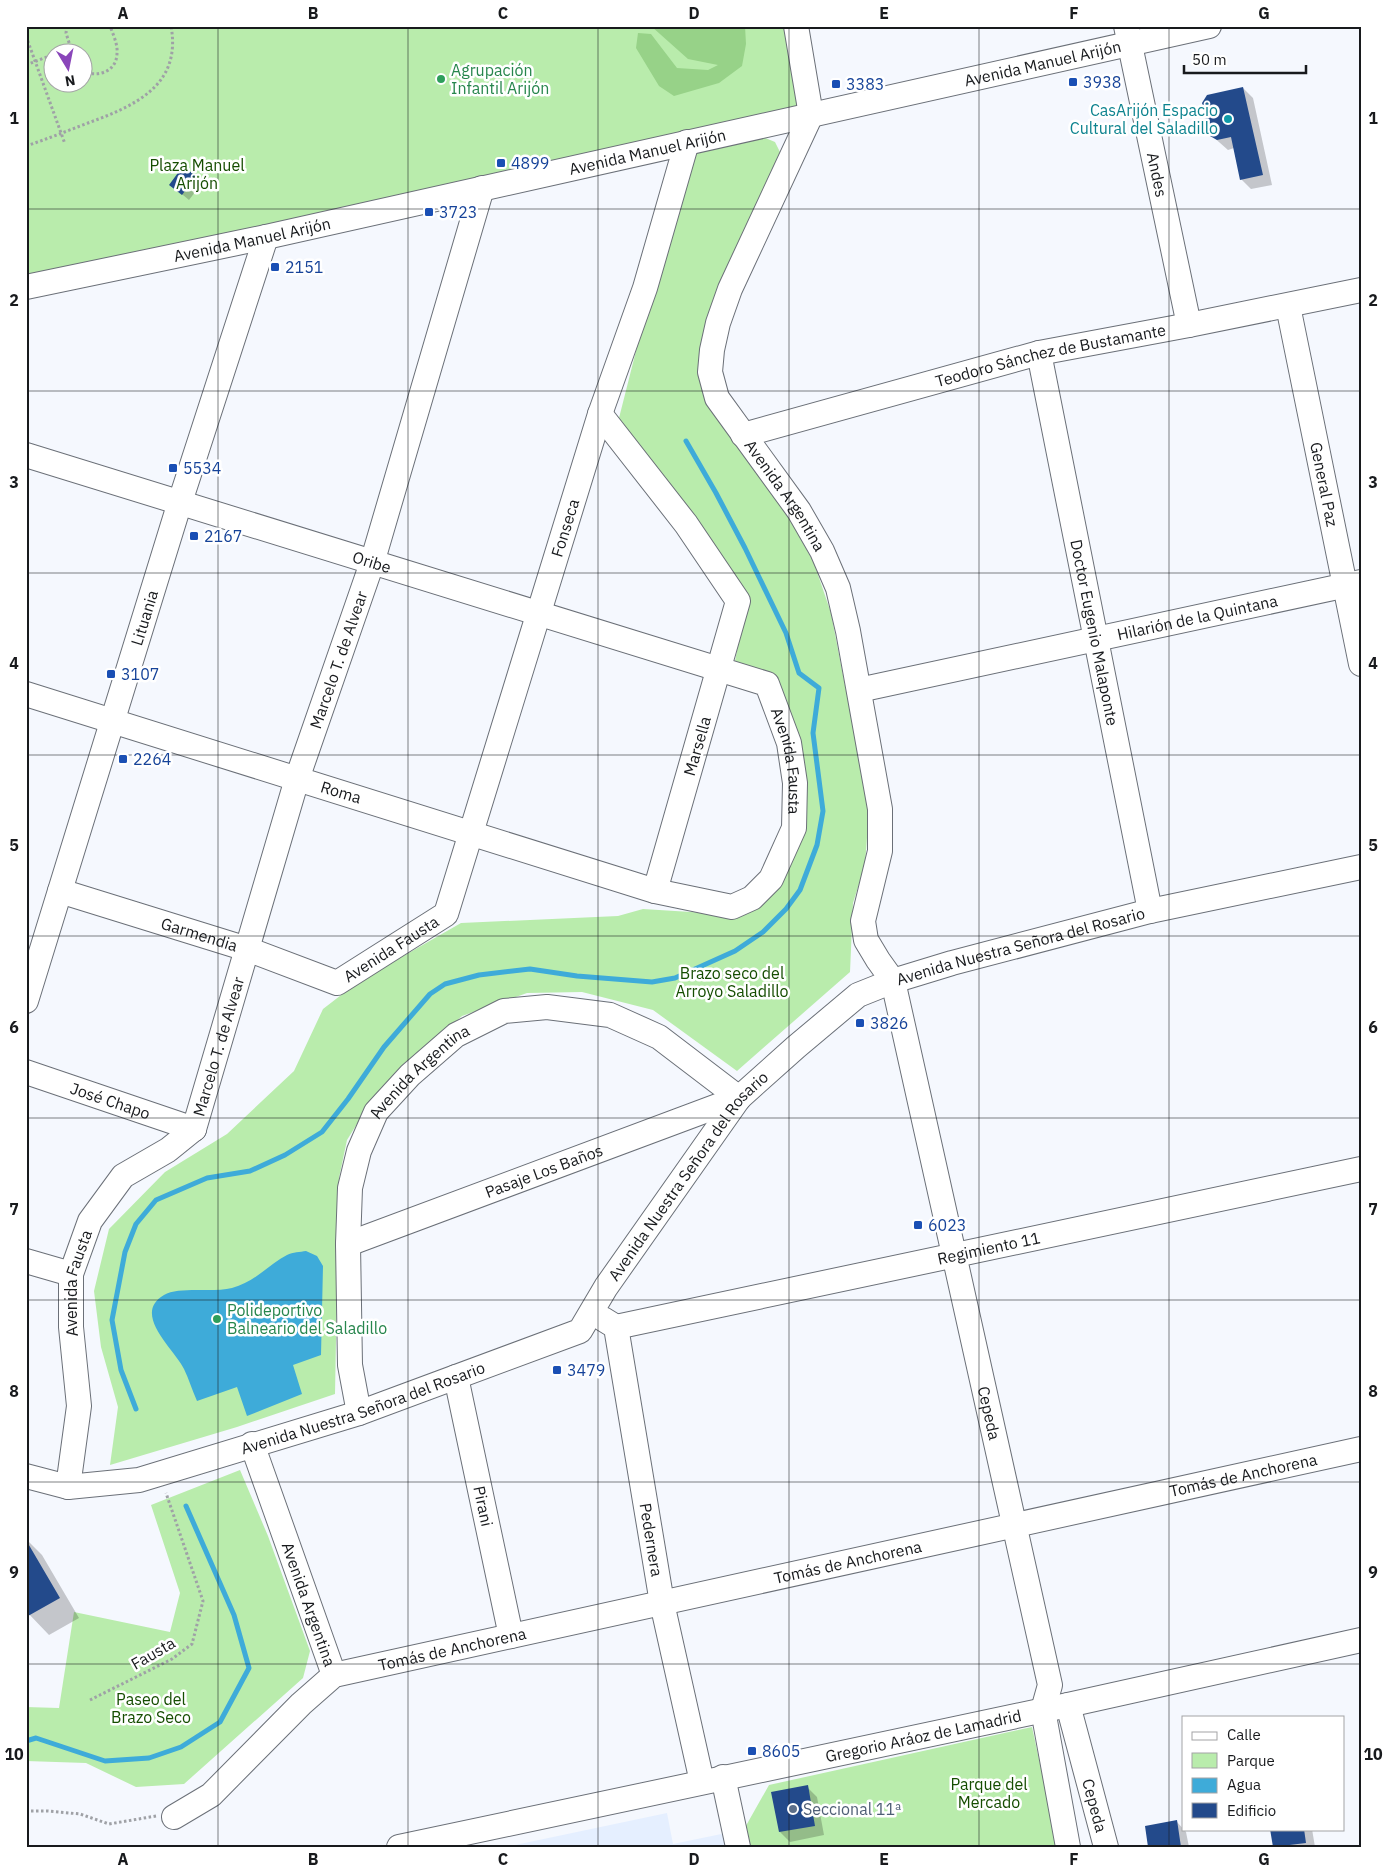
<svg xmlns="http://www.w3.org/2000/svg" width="1387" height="1873" viewBox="0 0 1387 1873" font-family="'IBM Plex Sans',sans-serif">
<rect width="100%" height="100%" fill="#f5f8fe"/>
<path fill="#e5efff" d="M667,1813L673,1844L731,1832L734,1847H506Z"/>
<path fill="#b9ecac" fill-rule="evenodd" d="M26,26H796L811,115L26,287ZM52,52H82V82H52Z
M763,137L775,142L780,152L725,275L702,345L786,512L814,563L831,613L869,810L865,865L853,903L850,972L737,1071L653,1010L582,992L527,993L462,1016L400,1071L362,1116L347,1140L339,1178L335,1394L237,1427L110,1465L118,1407L101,1347L94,1291L109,1229L165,1172L227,1134L294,1071L323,1009L358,982L461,923L618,916L643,909L723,914L802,829L774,678L735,661L747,598L695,519L619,418L652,288L689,153Z
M240,1470L268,1536L310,1651L303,1678L184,1784L136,1787L86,1763L26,1761V1707L59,1708L74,1612L170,1632L180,1593L151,1505Z
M1032,1727L1058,1847H734L769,1785Z"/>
<path fill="#97d288" d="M651,26H745L746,44L742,66L719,83L674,96L659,86L636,48L638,33L651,34L677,68L708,70L718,65L688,59Z"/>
<path fill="#3eabd9" d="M306,1251L317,1256L323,1266L321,1355L293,1365L302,1394L247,1416L237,1387L197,1401C192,1390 189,1379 184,1369C175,1350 131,1314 164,1295C179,1286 213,1293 232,1288C255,1282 268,1265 287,1255C293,1252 300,1252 306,1251Z"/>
<path fill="#0003" d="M1243,88L1253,98L1272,185L1251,189L1241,179L1234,148L1228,150L1211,135Z
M183,168L202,183L189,200L171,185Z
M26,1539L42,1555L79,1618L49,1635L26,1611Z
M807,1787L817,1797L824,1835L790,1842L780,1832L773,1793Z
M1177,1822L1186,1832L1189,1847H1149Z
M1272,1829H1312L1315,1847H1275Z"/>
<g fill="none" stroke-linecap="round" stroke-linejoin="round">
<path stroke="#3eabd9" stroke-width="5" d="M136,1409L121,1370L112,1320L125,1252L136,1224L156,1200L207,1178L250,1171L285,1155L322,1132L348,1099L384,1047L430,994L445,984L479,975L530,969L577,976L652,982L675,978L735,951L763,932L786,909L800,890L817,845L823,811L813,733L819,688L799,673L786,633L745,548L716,493L686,441
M26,1741L36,1738L105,1761L149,1758L181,1747L220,1722L249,1668L234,1615L186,1506"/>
</g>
<path fill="#234a8b" d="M1243,87L1263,175L1240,180L1231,137L1217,140L1210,136L1202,103L1207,95Z
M183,166L196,176L182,195L169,185Z
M26,1540L60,1598L28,1616L26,1614Z
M808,1785L815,1826L779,1832L771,1792Z
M1177,1820L1181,1847H1148L1145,1826Z
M1270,1829H1304L1306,1843L1273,1847Z"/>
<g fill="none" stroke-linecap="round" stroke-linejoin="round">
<g stroke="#6b7078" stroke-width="26">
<g id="minor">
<path id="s1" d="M796,26L811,115L730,289L718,323L712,350L710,372L717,398L799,511L822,551L838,588L848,631L880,809V851L863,921L866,940L878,960L893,981L1050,1685L1043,1710L1068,1847"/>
<path id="s2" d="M1126,26L1189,325"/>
<path id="s3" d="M26,287L266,237L1209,26"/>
<path id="s4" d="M1288,306L1361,664"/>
<path id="s5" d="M1039,353L1150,911"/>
<path d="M600,414L686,524L738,601L655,891"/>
<path id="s6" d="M743,435L1039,353L1189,325L1361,290"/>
<path id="s7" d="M26,455L767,684L789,743L795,783L794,828L771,879L752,898L732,907L655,891L26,694"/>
<path id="s8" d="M859,690L1361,582"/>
<path id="s9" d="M60,891L247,949L337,983L446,914L600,414L645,288L687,142"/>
<path id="s10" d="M26,1001L180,502L266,237"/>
<path id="s11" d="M26,1072L194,1129"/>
<path id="s12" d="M194,1129L297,779L372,563L482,188"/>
<path id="s13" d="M348,1244L739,1098"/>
<path d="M26,1261L71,1274"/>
<path id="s14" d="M603,1319L616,1327L662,1603L702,1782"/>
<path id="s15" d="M616,1327L1361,1169"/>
<path id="s16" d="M456,1377L511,1636"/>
<path id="s17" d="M359,1413L350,1365L348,1244L350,1188L359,1151L376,1112L410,1075L456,1035L504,1011L547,1007L610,1015L659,1037L739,1098"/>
<path id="s18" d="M252,1444L334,1675"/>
<path id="s19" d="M26,1476L68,1487L139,1480L359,1413L580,1331L606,1287L739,1098L796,1047L858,995L893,981L952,963L1150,911L1361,867"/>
<path id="s20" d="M68,1487L79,1406L71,1327V1274L90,1221L123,1176L168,1150L194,1129"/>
<path id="s21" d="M1068,1705L1106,1847"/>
<path d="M723,1777L738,1847"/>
<path id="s22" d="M174,1817L211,1795L301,1704L334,1675L1361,1449"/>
<path id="s23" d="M399,1847L1068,1705L1361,1640"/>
</g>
</g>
<path stroke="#9fa1a6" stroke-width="3" stroke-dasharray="2.5 2.5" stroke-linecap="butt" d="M67,26L66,33L72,52
M26,36L65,144
M60,52L70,49
M26,65L52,55
M82,71C97,78 117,72 117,53C118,45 113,34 110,26
M26,146C47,139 67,131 88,123C134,106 182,86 171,26
M90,1700L172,1659L192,1644L203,1601L166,1493
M26,1811H48L80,1814L109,1824L156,1816"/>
<use href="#minor" stroke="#fff" stroke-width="24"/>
</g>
<path fill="none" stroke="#181a1d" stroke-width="1" stroke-opacity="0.55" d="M218,26V1847M408,26V1847M598,26V1847M789,26V1847M979,26V1847M1169,26V1847M26,209H1361M26,391H1361M26,573H1361M26,755H1361M26,936H1361M26,1118H1361M26,1300H1361M26,1482H1361M26,1664H1361"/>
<g fill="#2e9e5b" stroke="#fff" stroke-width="2">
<circle cx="441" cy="79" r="5"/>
<circle cx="217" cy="1319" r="5"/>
</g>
<g fill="#1a4fb4" stroke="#fff" stroke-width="2">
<rect x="1068" y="77" width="10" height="10" rx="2.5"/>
<rect x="831" y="79" width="10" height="10" rx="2.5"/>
<rect x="496" y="158" width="10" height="10" rx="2.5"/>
<rect x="424" y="207" width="10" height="10" rx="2.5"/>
<rect x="270" y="262" width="10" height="10" rx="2.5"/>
<rect x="168" y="463" width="10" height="10" rx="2.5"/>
<rect x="189" y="531" width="10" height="10" rx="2.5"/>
<rect x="106" y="669" width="10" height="10" rx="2.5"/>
<rect x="118" y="754" width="10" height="10" rx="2.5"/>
<rect x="855" y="1018" width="10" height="10" rx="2.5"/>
<rect x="913" y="1220" width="10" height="10" rx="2.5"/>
<rect x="552" y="1365" width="10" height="10" rx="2.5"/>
<rect x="747" y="1746" width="10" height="10" rx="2.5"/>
</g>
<circle fill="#0f9aa8" stroke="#fff" stroke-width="2" cx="1228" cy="119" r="5"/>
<circle fill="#5c6f8a" stroke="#fff" stroke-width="2" cx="793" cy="1809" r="5"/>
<g text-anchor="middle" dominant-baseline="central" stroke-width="5" stroke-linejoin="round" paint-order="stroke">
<g font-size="16" fill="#181a1d" stroke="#fff">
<text stroke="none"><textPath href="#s3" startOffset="1041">Avenida Manuel Arijón</textPath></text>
<text stroke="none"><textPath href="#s3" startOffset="636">Avenida Manuel Arijón</textPath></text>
<text stroke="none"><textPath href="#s2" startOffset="152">Andes</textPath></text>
<text stroke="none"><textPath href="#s3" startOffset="231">Avenida Manuel Arijón</textPath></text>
<text stroke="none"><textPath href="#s6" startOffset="318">Teodoro Sánchez de Bustamante</textPath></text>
<text stroke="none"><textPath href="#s4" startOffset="182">General Paz</textPath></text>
<text stroke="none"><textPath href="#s1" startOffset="514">Avenida Argentina</textPath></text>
<text stroke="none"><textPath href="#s9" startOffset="825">Fonseca</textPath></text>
<text stroke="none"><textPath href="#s7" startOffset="362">Oribe</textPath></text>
<text stroke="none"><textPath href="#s8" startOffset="346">Hilarión de la Quintana</textPath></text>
<text stroke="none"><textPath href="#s10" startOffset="401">Lituania</textPath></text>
<text stroke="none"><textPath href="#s5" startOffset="285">Doctor Eugenio Malaponte</textPath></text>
<text stroke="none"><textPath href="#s12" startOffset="491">Marcelo T. de Alvear</textPath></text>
<text transform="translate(697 746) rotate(-74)">Marsella</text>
<text stroke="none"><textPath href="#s7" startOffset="856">Avenida Fausta</textPath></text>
<text transform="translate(341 792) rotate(17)">Roma</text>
<text stroke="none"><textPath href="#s9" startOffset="146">Garmendia</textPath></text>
<text stroke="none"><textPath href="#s19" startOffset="1190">Avenida Nuestra Señora del Rosario</textPath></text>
<text stroke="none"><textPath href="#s9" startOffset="356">Avenida Fausta</textPath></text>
<text stroke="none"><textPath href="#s12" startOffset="86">Marcelo T. de Alvear</textPath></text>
<text stroke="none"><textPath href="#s17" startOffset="366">Avenida Argentina</textPath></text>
<text stroke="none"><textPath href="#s11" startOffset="89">José Chapo</textPath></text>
<text stroke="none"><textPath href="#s13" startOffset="209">Pasaje Los Baños</textPath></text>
<text stroke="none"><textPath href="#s19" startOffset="770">Avenida Nuestra Señora del Rosario</textPath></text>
<text stroke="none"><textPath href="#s15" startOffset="381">Regimiento 11</textPath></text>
<text stroke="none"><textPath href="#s20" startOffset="206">Avenida Fausta</textPath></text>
<text stroke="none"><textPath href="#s19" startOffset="350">Avenida Nuestra Señora del Rosario</textPath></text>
<text stroke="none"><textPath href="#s1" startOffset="1471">Cepeda</textPath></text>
<text stroke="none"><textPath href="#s22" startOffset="1146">Tomás de Anchorena</textPath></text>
<text stroke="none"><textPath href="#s16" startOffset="132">Pirani</textPath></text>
<text stroke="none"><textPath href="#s14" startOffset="231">Pedernera</textPath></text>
<text stroke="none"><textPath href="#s22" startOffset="741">Tomás de Anchorena</textPath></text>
<text stroke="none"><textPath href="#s18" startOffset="170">Avenida Argentina</textPath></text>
<text stroke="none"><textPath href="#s22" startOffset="336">Tomás de Anchorena</textPath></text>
<text transform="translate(153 1653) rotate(-30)">Fausta</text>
<text stroke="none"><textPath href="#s23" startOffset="536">Gregorio Aráoz de Lamadrid</textPath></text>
<text stroke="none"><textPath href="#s21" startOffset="104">Cepeda</textPath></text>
</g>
<g font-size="16" fill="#27864d" stroke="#fff" text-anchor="start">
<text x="451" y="70">Agrupación<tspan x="451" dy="18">Infantil Arijón</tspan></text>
<text x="227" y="1310">Polideportivo<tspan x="227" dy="18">Balneario del Saladillo</tspan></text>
</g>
<g font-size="16" fill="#164399" stroke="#fff" text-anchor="start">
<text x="1083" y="82">3938</text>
<text x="846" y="84">3383</text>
<text x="511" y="163">4899</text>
<text x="439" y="212">3723</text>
<text x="285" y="267">2151</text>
<text x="183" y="468">5534</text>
<text x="204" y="536">2167</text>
<text x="121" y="674">3107</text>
<text x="133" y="759">2264</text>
<text x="870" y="1023">3826</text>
<text x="928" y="1225">6023</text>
<text x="567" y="1370">3479</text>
<text x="762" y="1751">8605</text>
</g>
<g font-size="16" fill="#0d838f" stroke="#fff" text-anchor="end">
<text x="1218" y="110">CasArijón Espacio<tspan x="1218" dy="18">Cultural del Saladillo</tspan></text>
</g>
<g font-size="16" fill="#154d00" stroke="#fff">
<text x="197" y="165">Plaza Manuel<tspan x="197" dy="18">Arijón</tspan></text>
<text x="732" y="973">Brazo seco del<tspan x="732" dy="18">Arroyo Saladillo</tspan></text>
<text x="151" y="1699">Paseo del<tspan x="151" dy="18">Brazo Seco</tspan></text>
<text x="989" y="1784">Parque del<tspan x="989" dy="18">Mercado</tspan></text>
</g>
<g font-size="16" fill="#4e5e75" stroke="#fff" text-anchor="start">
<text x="803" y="1809">Seccional 11ª</text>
</g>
</g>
<rect width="1387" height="1873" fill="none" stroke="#ffffff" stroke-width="55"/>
<rect x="1182" y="1716" width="162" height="115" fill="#ffffff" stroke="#a3a3a5"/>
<rect x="1192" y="1732" width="25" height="8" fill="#ffffff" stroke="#a3a3a5"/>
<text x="1227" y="1740" font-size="15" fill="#181a1d">Calle</text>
<rect x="1192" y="1753" width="25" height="15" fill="#b9ecac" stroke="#a3a3a5"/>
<text x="1227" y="1766" font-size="15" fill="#181a1d">Parque</text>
<rect x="1192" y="1778" width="25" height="15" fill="#3eabd9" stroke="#a3a3a5"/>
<text x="1227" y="1790" font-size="15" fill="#181a1d">Agua</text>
<rect x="1192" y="1803" width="25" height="15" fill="#234a8b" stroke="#a3a3a5"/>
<text x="1227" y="1816" font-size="15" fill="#181a1d">Edificio</text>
<g transform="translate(68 68) rotate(170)"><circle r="24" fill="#ffffff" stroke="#a3a3a5"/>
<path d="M0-4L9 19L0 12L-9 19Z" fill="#8a46ba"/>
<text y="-8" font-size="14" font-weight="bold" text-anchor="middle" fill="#181a1d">N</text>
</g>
<path d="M1184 65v8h122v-8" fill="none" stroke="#181a1d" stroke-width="2.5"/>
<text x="1192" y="65" font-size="15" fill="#181a1d" stroke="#ffffff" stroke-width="4" paint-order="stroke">50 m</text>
<rect x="28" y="28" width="1332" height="1818" fill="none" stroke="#181a1d" stroke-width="2"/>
<g font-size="16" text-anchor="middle" font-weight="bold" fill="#181a1d">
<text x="123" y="19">A</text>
<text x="313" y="19">B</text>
<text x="503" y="19">C</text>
<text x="694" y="19">D</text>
<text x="884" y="19">E</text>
<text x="1074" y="19">F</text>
<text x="1264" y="19">G</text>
<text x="14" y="124">1</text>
<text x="1373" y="124">1</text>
<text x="14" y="306">2</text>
<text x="1373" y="306">2</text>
<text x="14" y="488">3</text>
<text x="1373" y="488">3</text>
<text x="14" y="669">4</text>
<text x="1373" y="669">4</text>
<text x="14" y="851">5</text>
<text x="1373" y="851">5</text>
<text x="14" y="1033">6</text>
<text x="1373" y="1033">6</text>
<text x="14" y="1215">7</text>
<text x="1373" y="1215">7</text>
<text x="14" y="1397">8</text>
<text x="1373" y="1397">8</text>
<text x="14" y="1578">9</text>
<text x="1373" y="1578">9</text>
<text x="14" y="1760">10</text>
<text x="1373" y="1760">10</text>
<text x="123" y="1865">A</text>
<text x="313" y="1865">B</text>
<text x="503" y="1865">C</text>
<text x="694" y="1865">D</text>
<text x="884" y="1865">E</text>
<text x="1074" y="1865">F</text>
<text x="1264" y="1865">G</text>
</g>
</svg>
